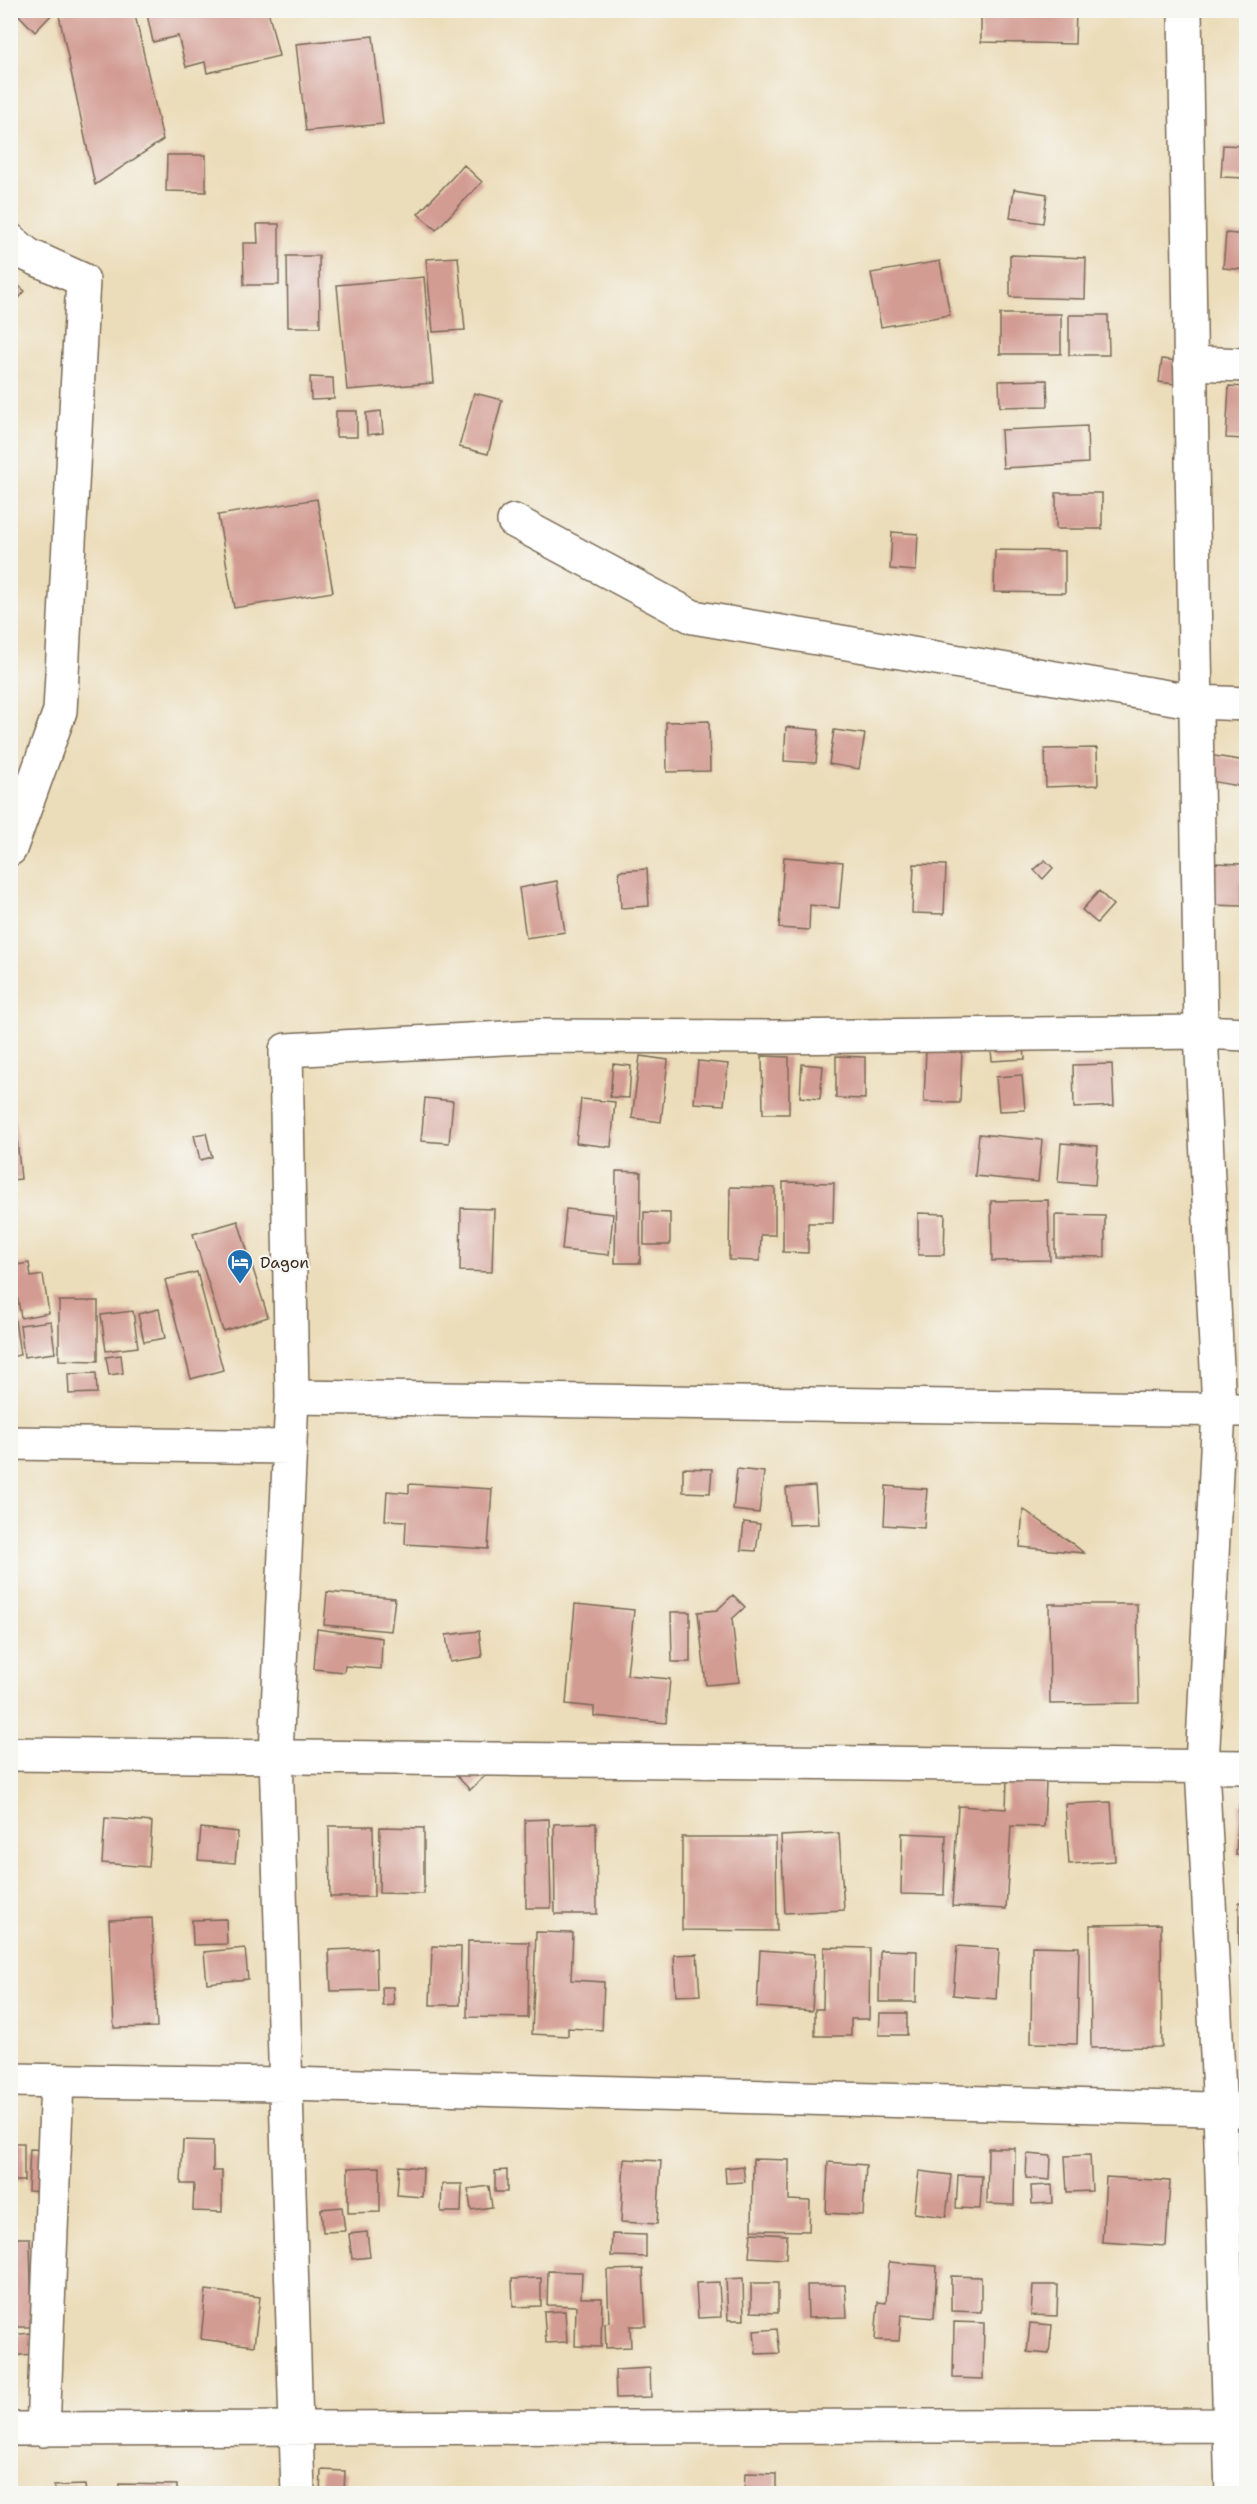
<svg xmlns="http://www.w3.org/2000/svg" width="1257" height="2504" viewBox="0 0 1257 2504" font-family="'Shantell Sans',sans-serif">
<rect width="100%" height="100%" fill="#f6f6f2"/>
<filter id="ink" filterUnits="userSpaceOnUse"><feTurbulence type="fractalNoise" baseFrequency=".0167" numOctaves="2"/><feDisplacementMap in="SourceGraphic" scale="12" xChannelSelector="R" yChannelSelector="G"/><feConvolveMatrix kernelMatrix="1 2 1 2 8 2 1 2 1" color-interpolation-filters="sRGB"/></filter>
<filter id="wash" filterUnits="userSpaceOnUse"><feTurbulence type="fractalNoise" baseFrequency=".008" numOctaves="4" result="noise"/><feDisplacementMap in="SourceGraphic" scale="24" xChannelSelector="R" yChannelSelector="G"/><feGaussianBlur stdDeviation="1.35" result="paint"/><feColorMatrix in="noise" values="0 0 0 0 0 0 0 0 0 0 0 0 0 0 0 0 0 1.4 0 .05"/><feComposite in="paint" operator="in"/></filter>
<g filter="url(#wash)">
<rect width="100%" height="100%" fill="#ecddba"/>
<g id="blocks">
<path fill="#d39c93" d="M14,10H56L35,32Z
M71,10H134L163,140L95,185L59,15Z
M146,10H268L279,56L207,73L205,62L186,67L178,36L153,42Z
M981,10H1076L1075,44L981,42Z
M373,36L383,124L306,131L296,44Z
M1223,145L1246,146V178L1221,177Z
M167,155H206V192L166,191Z
M464,165L482,182L436,230L418,214Z
M1014,189L1047,194L1043,223L1010,218Z
M257,224H279V285H244L243,243H258Z
M1226,233L1246,235V270L1223,268Z
M1010,255L1086,258L1085,299L1010,297Z
M287,256H319L320,327H288Z
M458,257L465,330L433,332L426,259Z
M940,261L950,315L881,327L871,273Z
M424,277L433,383L347,390L337,285Z
M10,279L25,291L10,309Z
M1000,314H1061V354H1000Z
M1069,315H1108L1109,355H1069Z
M1162,359L1177,361L1175,384L1159,382Z
M310,377L333,378L334,399L311,400Z
M1047,380L1048,406L1000,407L999,381Z
M1229,386L1246,387V439L1226,438Z
M474,393L502,400L488,454L459,447Z
M336,411H357V437H336Z
M381,411L383,433L367,435L366,413Z
M1087,426L1088,463L1003,468L1001,430Z
M1056,493H1102V529H1056Z
M317,499L333,592L234,608L218,515Z
M892,532L918,534L916,571L890,569Z
M995,550L1065,551V593L994,592Z
M709,721L710,771L667,772L666,722Z
M786,727L819,730L816,763L784,761Z
M834,730L865,734L859,769L829,764Z
M1097,748L1098,785L1046,787L1045,749Z
M1208,755L1246,761L1245,787L1204,780Z
M784,857L843,862L839,908L810,905L809,930L779,928Z
M1045,860L1053,868L1043,879L1034,870Z
M1212,863L1242,864V906L1211,905Z
M914,864L946,865L944,914L912,913Z
M647,869L649,906L621,908L619,871Z
M557,881L565,932L526,938L519,888Z
M1099,891L1113,905L1097,923L1082,910Z
M1023,1036L1025,1059L992,1061L990,1038Z
M926,1048L962,1050L960,1103L924,1102Z
M640,1056L668,1060L661,1122L632,1118Z
M762,1056L789,1057V1114H763Z
M836,1056L865,1057V1099L836,1098Z
M698,1061L728,1064L724,1105L694,1103Z
M613,1064L631,1066L629,1098L610,1097Z
M802,1064L823,1066L820,1099L800,1097Z
M1112,1064L1114,1106L1074,1108L1073,1065Z
M1022,1075L1025,1110L999,1111L996,1077Z
M425,1098L453,1101L449,1143L421,1141Z
M581,1099L615,1102L611,1147L576,1143Z
M14,1109L21,1179L10,1180V1110Z
M206,1133L212,1157L200,1160L194,1135Z
M979,1134L1042,1140L1038,1182L975,1176Z
M1061,1143L1098,1146L1095,1185L1058,1182Z
M1246,1170V1203H1244L1243,1171Z
M616,1171L641,1172L640,1263H615Z
M783,1182L834,1183L833,1223H808V1253L783,1252Z
M730,1187L775,1188V1235H761L760,1261L729,1260Z
M1048,1200L1050,1260L992,1261L991,1201Z
M461,1208L494,1209L492,1272L460,1271Z
M566,1209L613,1214L609,1255L562,1250Z
M644,1212L670,1213V1245H644Z
M918,1213L945,1214L944,1255H918Z
M1055,1215L1105,1216V1257L1055,1256Z
M238,1221L268,1317L223,1331L193,1234Z
M29,1263L31,1277L43,1275L49,1313L21,1318L18,1299L10,1300V1266Z
M197,1272L223,1370L191,1379L165,1280Z
M59,1301H98V1361L59,1360Z
M13,1306L20,1355L10,1357V1307Z
M159,1309L165,1338L144,1342L138,1314Z
M133,1311L138,1347L106,1351L101,1315Z
M51,1321L55,1353L24,1357L20,1325Z
M121,1355L123,1373L109,1375L106,1357Z
M96,1373L97,1393L69,1394L68,1374Z
M683,1468L712,1469L710,1493L683,1492Z
M737,1469L764,1472L759,1513L733,1510Z
M409,1484L492,1489L488,1549L405,1544L406,1521L385,1520L387,1491L409,1493Z
M815,1486L818,1524L789,1525L786,1488Z
M886,1486L927,1489L924,1528L884,1525Z
M1023,1509L1073,1544L1084,1553L1020,1547Z
M744,1522L760,1524L756,1551L741,1550Z
M327,1592L395,1598L391,1631L324,1625Z
M733,1595L745,1607L732,1619L739,1682L706,1685L698,1612L717,1610Z
M575,1604L634,1610L627,1675L670,1679L666,1723L594,1716V1707L566,1704Z
M1049,1604H1137L1139,1703L1050,1704Z
M671,1612H690V1662H672Z
M317,1629L382,1638L381,1669L345,1666L344,1672L314,1669Z
M479,1631L482,1657L450,1662L446,1635Z
M468,1758L485,1776L470,1790L453,1772Z
M1007,1780L1046,1782L1044,1827L1011,1826L1006,1909L952,1906L958,1806L1006,1809Z
M1111,1802L1115,1861L1069,1864L1065,1804Z
M1239,1804H1246V1856L1236,1855Z
M105,1818L152,1822L149,1867L102,1863Z
M549,1819L551,1908H526L525,1820Z
M596,1823L597,1914H555L554,1824Z
M329,1826H373L374,1897H330Z
M380,1827L424,1828V1894L379,1893Z
M201,1828L238,1832L235,1863L198,1860Z
M839,1833L844,1910L785,1913L781,1836Z
M902,1833L946,1835L944,1895L901,1894Z
M682,1837H776L777,1931L682,1930Z
M1239,1902H1246V1945H1239Z
M152,1918L157,2027L114,2028L109,1920Z
M226,1919L227,1944L193,1945L192,1920Z
M1161,1924L1162,2047L1091,2048L1090,1925Z
M536,1932L573,1933L571,1980L604,1982L602,2030L568,2028V2036L532,2034Z
M468,1941L529,1942L528,2018L467,2017Z
M432,1946L461,1947L460,2005H430Z
M957,1946L999,1949L996,1999L953,1995Z
M1032,1946L1079,1947L1077,2044L1031,2043Z
M824,1947L870,1948L869,2019H851V2036H815V2009H823Z
M245,1948L248,1979L207,1983L204,1952Z
M376,1948L377,1990L331,1991L329,1950Z
M760,1950L815,1954L812,2011L757,2007Z
M880,1950L917,1951L916,2002H879Z
M697,1954L700,1995L676,1996L674,1955Z
M382,1987H393L394,2005L383,2006Z
M880,2013H907V2035H879Z
M183,2140L213,2141V2171H222V2212L193,2211L194,2184H181Z
M10,2143H24V2181H10Z
M988,2148H1015L1014,2205L987,2204Z
M30,2149L46,2150L43,2192L28,2191Z
M1027,2154L1051,2156L1050,2180L1026,2178Z
M1090,2155L1092,2191L1067,2192L1065,2156Z
M624,2159L661,2161L657,2224L621,2222Z
M753,2159L789,2160V2200L810,2201L809,2231L752,2230Z
M828,2162L866,2165L863,2215L826,2213Z
M399,2166L423,2168L422,2197L397,2195Z
M743,2166L745,2182L726,2183L725,2168Z
M380,2167V2212L348,2213V2168Z
M507,2170V2192H495V2171Z
M919,2171L951,2175L946,2217L914,2213Z
M958,2175L982,2176L980,2209L956,2208Z
M1106,2177L1170,2181L1166,2246L1102,2242Z
M442,2184H462L461,2212H441Z
M1052,2185L1053,2203L1032,2204L1031,2186Z
M489,2186L492,2207L471,2210L468,2189Z
M342,2207L345,2231L323,2232L321,2209Z
M367,2232L370,2257L352,2259L349,2234Z
M751,2233L787,2235L786,2259L749,2257Z
M612,2234L646,2235V2257L611,2256Z
M10,2238H30L32,2327H10Z
M889,2262L937,2266L934,2318L901,2315L899,2341L875,2340L878,2302L886,2303Z
M643,2269L646,2326H630L631,2347L606,2348L605,2323L609,2322L607,2270Z
M548,2271L582,2272L581,2298H602L601,2347L575,2346L576,2306L547,2305Z
M951,2276L981,2277V2312L951,2311Z
M541,2278V2306L513,2307L512,2279Z
M743,2278L744,2320H728L726,2279Z
M719,2282L721,2317L698,2318L696,2283Z
M751,2283H778V2313L751,2312Z
M807,2285H845L847,2317L808,2318Z
M1033,2285H1058L1057,2316L1031,2315Z
M206,2290L260,2297L254,2346L201,2339Z
M565,2311L567,2342L546,2343L544,2312Z
M954,2322L984,2323L983,2379L953,2378Z
M1030,2323L1052,2325L1049,2354L1027,2352Z
M777,2329L780,2353L756,2354L754,2331Z
M31,2333L33,2354L10,2356V2335Z
M650,2368L651,2397L616,2398L615,2370Z
M321,2470L345,2471L344,2494H320Z
M745,2473L776,2474V2494H744Z
M119,2484L177,2485V2494H119Z
M85,2485L86,2494H54V2486Z
M584,2489L608,2490L607,2494H583Z"/>
</g>
</g>
<g filter="url(#ink)">
<use href="#blocks" fill-opacity="0" stroke="#796955" stroke-width="1.5"/>
<g fill="none" stroke-linecap="round" stroke-linejoin="round">
<g stroke="#796955" stroke-width="36">
<path id="street" d="M1185,10L1201,1032L1219,1409L1202,1767L1220,2111L1232,2494
M10,240L28,255L83,280L60,711L10,849
M1190,363L1246,365
M514,521L693,617L1197,702L1246,704
M292,1397L1246,1410
M10,1443L290,1447
M10,1754L1246,1767
M10,2080L287,2084L1246,2110
M10,2429L1246,2425
M43,2430L57,2081
M298,2494L276,1755L292,1397L286,1050L540,1036L774,1037L1201,1032L1246,1034"/>
</g>
<use href="#street" stroke="#fff" stroke-width="33"/>
</g>
</g>
<defs>
<g id="hotel-pin" transform="scale(1.35)"><path d="M0 17L-7.5 6A9.5 9.5 0 1 1 7.5 6Z" fill="#1f6fb2" stroke="#f6f6f2"/><path d="M-6-4.5h1.5V1H6V5H4.5V3h-9V5H-6ZM-4 0a1.8 1.8 0 1 1 3.6 0ZM.5 0V-2.5h3Q6-2.5 6 0Z" fill="#fff"/></g>
</defs>
<g fill-rule="evenodd">
<use href="#hotel-pin" x="240" y="1262"/>
</g>
<g text-anchor="middle" dominant-baseline="central" stroke-width="4.5" stroke-linejoin="round" paint-order="stroke">
<g font-size="16" fill="#3b2a1e" stroke="#f6f6f2" text-anchor="start">
<text x="260" y="1262">Dagon</text>
</g>
</g>
<rect width="1257" height="2504" fill="none" stroke="#f6f6f2" stroke-width="36"/>
</svg>
